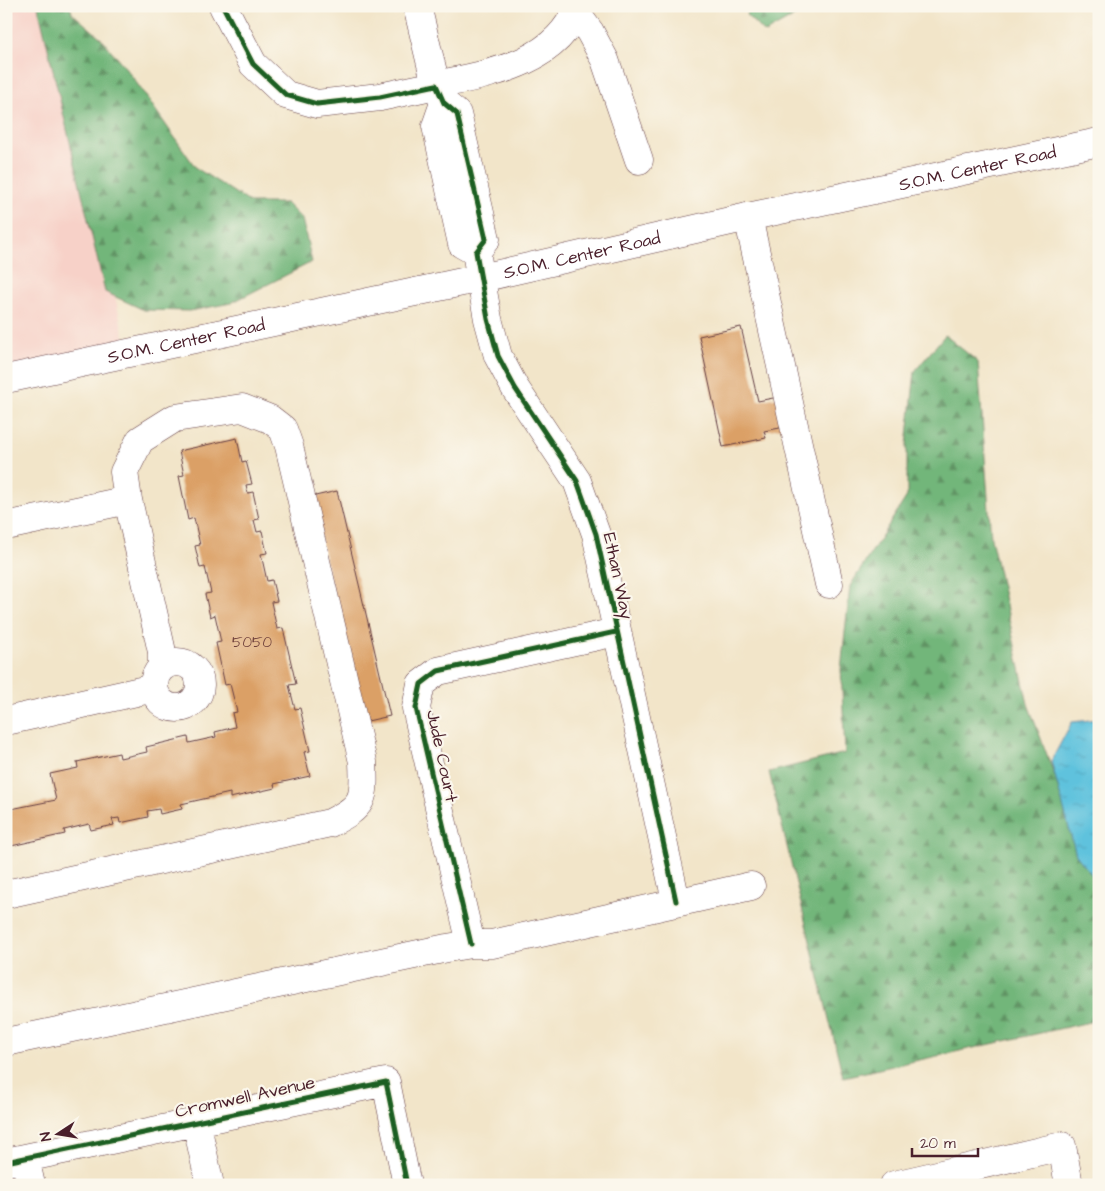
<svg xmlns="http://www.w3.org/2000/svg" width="1105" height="1191" viewBox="0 0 1105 1191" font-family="'Architects Daughter',sans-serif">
<defs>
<pattern id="forest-firs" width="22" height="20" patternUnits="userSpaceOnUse" patternTransform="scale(1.25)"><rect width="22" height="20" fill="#72b67a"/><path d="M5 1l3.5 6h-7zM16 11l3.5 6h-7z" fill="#609364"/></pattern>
<pattern id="water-ripples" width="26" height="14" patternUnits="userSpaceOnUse" patternTransform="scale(1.25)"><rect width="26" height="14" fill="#5fc2dd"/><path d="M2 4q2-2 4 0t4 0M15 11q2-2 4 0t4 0" fill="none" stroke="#54a6be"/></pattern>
</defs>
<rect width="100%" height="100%" fill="#fbf7ec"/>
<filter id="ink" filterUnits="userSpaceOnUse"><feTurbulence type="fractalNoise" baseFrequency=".02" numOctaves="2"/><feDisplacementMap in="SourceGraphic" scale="10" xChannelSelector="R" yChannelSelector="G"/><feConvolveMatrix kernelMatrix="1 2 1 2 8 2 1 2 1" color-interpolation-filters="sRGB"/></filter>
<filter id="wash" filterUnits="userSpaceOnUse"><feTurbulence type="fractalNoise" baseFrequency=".0096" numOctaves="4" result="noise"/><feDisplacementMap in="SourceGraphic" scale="20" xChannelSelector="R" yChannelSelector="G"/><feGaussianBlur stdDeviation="1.12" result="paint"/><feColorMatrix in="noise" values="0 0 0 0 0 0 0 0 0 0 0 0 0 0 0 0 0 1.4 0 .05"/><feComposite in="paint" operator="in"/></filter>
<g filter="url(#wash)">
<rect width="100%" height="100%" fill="#f2e5c9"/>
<path fill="#f7d1c8" d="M6,6H49L125,340L6,368Z"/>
<path fill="url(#forest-firs)" stroke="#5e6a52" d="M38,6H70L72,13L100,37L129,72L196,168L251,203H286L302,219L312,262L231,303L190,311L144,310L105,292Z
M751,6H802L799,14L765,33L746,15Z
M945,335L978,362L991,538L1028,704L1092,875L1099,876V1020L843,1077L769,772L845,753L841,669L850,586L907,496V445L915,371Z"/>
<path fill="url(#water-ripples)" stroke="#547084" d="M1099,719V876L1092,875L1076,855L1051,761L1072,722Z"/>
<g id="blocks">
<path fill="#dba066" d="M741,327L758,401L778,397L785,427L764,431L766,438L723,447L699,336Z
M237,438L242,462L246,461L252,484L246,485L248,493L253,492L259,519L254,520L257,532L262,531L267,553L261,554L267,581L272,580L277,601L271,602L277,629L283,628L296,684L289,685L295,709L300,708L310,751L304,752L310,776L274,784L275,788L230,798V793L181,804L182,809L160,814L159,809L147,811L148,817L120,823L119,818L112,819L114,825L91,830L89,824L64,830L65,834L11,846L10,841L6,842V810L56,800L50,774L78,768L77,762L119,753L120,758L147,752L146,747L188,737L189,743L216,737L215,732L235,727L232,713L237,712L230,684L225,685L216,643L221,642L215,615L210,617L205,594L211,593L205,567L200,568L195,546L200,545L194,518L188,520L179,476L184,475L179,451Z
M337,491L390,716L363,722L311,497Z"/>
</g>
</g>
<g filter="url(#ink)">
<use href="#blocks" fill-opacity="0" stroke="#633d43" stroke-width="1"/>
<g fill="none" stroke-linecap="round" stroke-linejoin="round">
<g stroke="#633d43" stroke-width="29">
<path id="minor" d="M223,6L253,64L286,95L317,104L380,97L436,85L444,103L457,114L486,239L476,252L488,319L498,356L515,388L577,481L596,534L676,901
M417,6L436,85C489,74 557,64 578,6
M576,13L590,32L605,60L639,160
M444,103L436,126L462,244L476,252
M748,217L829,584
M6,526L128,500L162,652V667
M154 685a23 23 0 1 1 46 0a23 23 0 1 1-46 0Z
M6,721L154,688
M6,894L330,823C364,806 365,800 363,762L289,446L283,429L270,419L242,408L175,418L140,440L124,472L128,500
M471,944L416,708L421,684L438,671L616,632
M6,1042L447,948L471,944H492L751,886
M196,1121L210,1185
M25,1158L31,1185
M6,1162L386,1082L407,1185
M894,1185L1062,1146L1069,1185"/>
</g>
<g stroke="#633d43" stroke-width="29">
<g id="major">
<path id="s1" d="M6,379L481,278L748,217L1099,142"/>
</g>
</g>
<use href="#minor" stroke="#fff" stroke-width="28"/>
<use href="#major" stroke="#fff" stroke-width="28"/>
<g stroke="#fbf7ec" stroke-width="8">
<path id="cycleway" d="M223,6L253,64L286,95L317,104L380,97L436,85L444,103L457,114L486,239L476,252L488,319L498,356L515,388L577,481L596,534L676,901
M471,944L416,708L421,684L438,671L616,632
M6,1162L386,1082L407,1185"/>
</g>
<use href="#cycleway" stroke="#1b5e20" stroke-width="5"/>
</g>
</g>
<g text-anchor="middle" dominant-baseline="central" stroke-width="4.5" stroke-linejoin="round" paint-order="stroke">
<g font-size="15" fill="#6e3f3a">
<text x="252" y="642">5050</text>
</g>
<g font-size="18" fill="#4a1f2b" stroke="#fbf7ec">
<text stroke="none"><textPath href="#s1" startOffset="994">S.O.M. Center Road</textPath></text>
<text stroke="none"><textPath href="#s1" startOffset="589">S.O.M. Center Road</textPath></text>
<text stroke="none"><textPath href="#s1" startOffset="184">S.O.M. Center Road</textPath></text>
<text transform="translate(618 576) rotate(78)">Ethan Way</text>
<text transform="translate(442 756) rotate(78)">Jude Court</text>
<text transform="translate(245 1097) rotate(-12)">Cromwell Avenue</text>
</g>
</g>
<rect width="1105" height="1191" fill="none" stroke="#fbf7ec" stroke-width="25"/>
<g transform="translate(58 1134) rotate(258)" stroke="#fbf7ec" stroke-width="4" paint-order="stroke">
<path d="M0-4L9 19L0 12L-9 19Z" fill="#4a1f2b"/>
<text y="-8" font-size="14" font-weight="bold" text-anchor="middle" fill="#4a1f2b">N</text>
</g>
<path d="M912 1148v8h66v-8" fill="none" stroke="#4a1f2b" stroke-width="2.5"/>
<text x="920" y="1148" font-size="15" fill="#4a1f2b" stroke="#fbf7ec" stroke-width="4" paint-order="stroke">20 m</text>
</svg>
